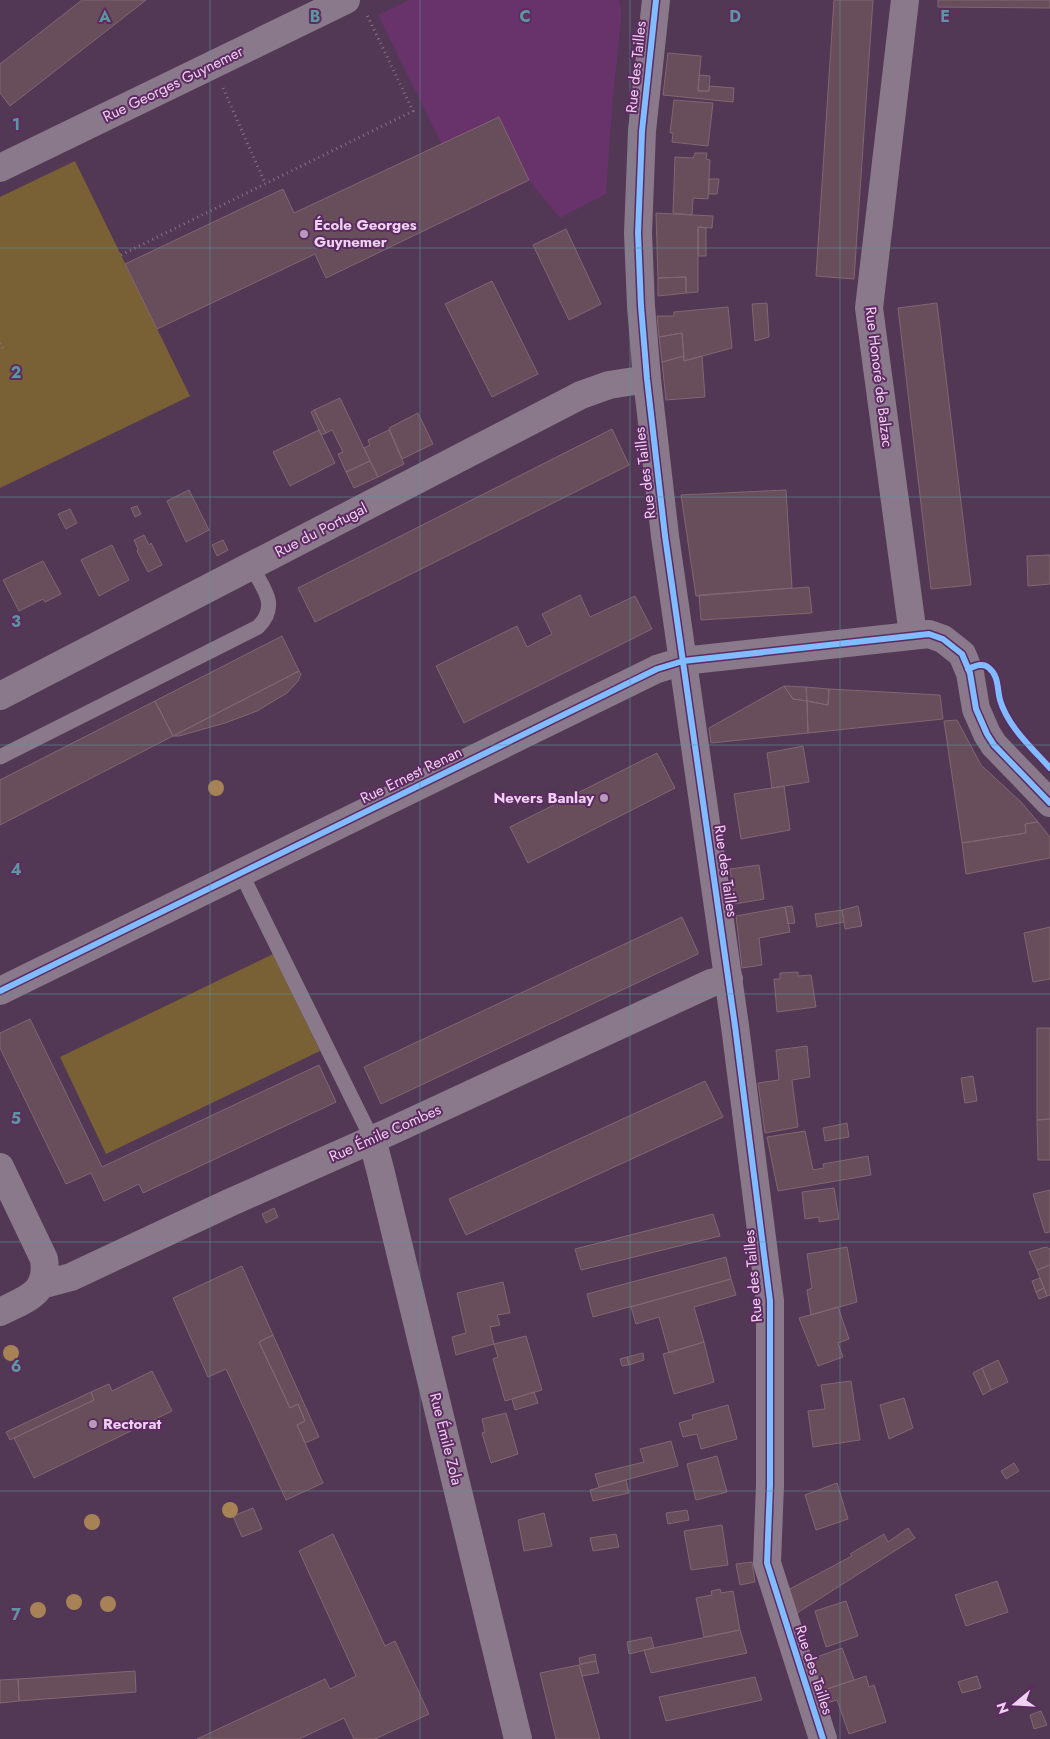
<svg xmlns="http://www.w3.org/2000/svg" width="1050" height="1739" viewBox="0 0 1050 1739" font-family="Jost,sans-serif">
<rect width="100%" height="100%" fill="#523854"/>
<path fill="#67336a" d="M409,0H619L621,10V20L612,108L606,194L560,218L529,181L473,208L378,15Z"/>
<path fill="#796035" d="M75,161L190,396L0,488V197Z
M273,954L320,1051L106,1154L60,1057Z"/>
<path fill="#684e5b" stroke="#826672" d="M82,0H146L10,106L0,93V64Z
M834,0H873L854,279L816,276Z
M938,0H1050V8L938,7Z
M668,53L701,56L698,91H709V86L734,88L733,102L663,95Z
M699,75L710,76L709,91H698Z
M674,100L713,103L708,146L672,142L673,133H670Z
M499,117L529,180L326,278L315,254L157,329L125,264L283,189L294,213Z
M695,153H707L706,159L710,160L708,199L693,198L692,215L673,213L675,157L693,158Z
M709,179H719L717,194H709Z
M656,213L713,216L712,228L698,227V292L686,293V277L658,278Z
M698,227L706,228V256H698Z
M566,229L601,304L569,320L533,245Z
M686,277V293L658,296V278Z
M492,281L538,374L492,397L445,304Z
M767,303L769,337L755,341L752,304Z
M937,303L971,585L931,589L898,308Z
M728,307L732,348L684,361L682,333L659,337L657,316H674V312Z
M682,333L684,356L662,362L659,337Z
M684,356V361L702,356L705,397L666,400L662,362Z
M340,398L370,461L346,472L338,454L343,452L332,430L326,433L314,410Z
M314,410L326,433L321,435L311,412Z
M418,413L433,444L402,459L389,428Z
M612,429L629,465L315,622L298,588Z
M319,430L335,463L290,486L273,452Z
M389,430L404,464L378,477L364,448L370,445L368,440Z
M370,461L378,477L354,488L346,472Z
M189,490L209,530L186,542L167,501Z
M786,490L792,588L696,596L681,495Z
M137,506L141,514L135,517L131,508Z
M70,509L77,523L66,529L58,514Z
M144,535L149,545L151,543L162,565L148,572L137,551L138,549L134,540Z
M223,540L228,550L217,556L212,545Z
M112,545L129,580L99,596L81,560Z
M1050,555V584L1028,586L1027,556Z
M43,561L61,594L45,602L43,599L19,611L3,580Z
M809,587L812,613L701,620L699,595Z
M580,595L590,617L635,596L652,629L464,723L436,666L517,626L527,647L552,634L542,614Z
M282,636L299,671L173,736L155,701Z
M299,671L301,674L298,681L287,693L257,711L225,723L179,736H173Z
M784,686L793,699L807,701L808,733L711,743L709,728Z
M784,686L806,687L807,701L793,699Z
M806,687L829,689L828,705L807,701Z
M829,689L940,695L943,719L808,733L807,701L828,705Z
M155,701L173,736L0,825V780Z
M957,720L981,765L1021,802L1038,822L1025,824L1026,833L962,843L944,721Z
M803,746L809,782L772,788L767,753Z
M657,753L675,788L528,863L510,827Z
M784,786L790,830L741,839L734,794Z
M1038,822L1050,837V858L966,874L962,843L1026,833L1025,824Z
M759,865L764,899L735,904L730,869Z
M792,906L795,923L788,924L785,907Z
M858,906L862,926L845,929L842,910Z
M785,907L790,932L759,938L762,965L742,968L736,916Z
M842,910L844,922L817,927L815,914Z
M682,917L698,952V954L381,1104L364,1067Z
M1050,927V979L1033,982L1024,933Z
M798,972V976L811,975L816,1007L777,1012L774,979H780V973Z
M30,1019L102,1167L319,1065L336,1102L143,1193L139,1184L104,1201L91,1173L66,1184L0,1048V1033Z
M1037,1028H1050V1119L1037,1120Z
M807,1046L810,1077L792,1080L798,1127L765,1133L758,1083L779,1080L776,1050Z
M973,1076L977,1101L965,1103L961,1078Z
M705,1081L723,1117L466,1235L449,1199Z
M1050,1119V1160H1038L1037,1120Z
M847,1123L849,1137L825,1141L823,1128Z
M805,1131L813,1170L824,1168L823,1164L868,1156L871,1175L778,1191L767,1137Z
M834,1188L839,1219L819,1222V1217L805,1219L802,1192Z
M1050,1190V1232L1045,1233L1033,1194Z
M274,1208L278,1217L266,1223L262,1214Z
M713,1214L720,1236L581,1270L575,1249Z
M847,1247L857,1302L811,1315L807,1290L812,1288L807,1254Z
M1046,1247L1050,1249V1265L1037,1270L1029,1252Z
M726,1257L731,1279L593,1317L587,1294Z
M1050,1265V1295L1047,1296L1037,1270Z
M242,1266L273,1335L259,1342L290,1408L298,1404L305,1421L297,1425L323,1483L286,1500L226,1369L208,1377L173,1298Z
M1040,1278L1044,1288L1036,1292L1032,1281Z
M731,1279L736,1295L694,1307L704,1342L669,1353L659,1317L636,1324L631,1307Z
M503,1282L510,1313L497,1315L500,1325L490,1327L494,1344L456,1355L452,1337L466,1333L457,1293Z
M1044,1288L1047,1296L1039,1299L1036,1292Z
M838,1307L849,1339L838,1343L843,1357L818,1366L799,1318Z
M273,1335L319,1437L305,1443L297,1425L305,1421L298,1404L290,1408L259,1342Z
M526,1336L542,1390L505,1401L493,1359L498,1357L494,1344Z
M704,1342L714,1382L674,1394L663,1354Z
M643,1353L644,1360L629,1365L627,1357Z
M627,1357L629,1365L622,1366L620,1359Z
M998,1360L1008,1382L991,1390L982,1368Z
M982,1368L991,1390L983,1395L973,1373Z
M152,1371L172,1411L34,1478L14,1438L94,1400L91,1392L109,1384L112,1391Z
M851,1381L860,1440L813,1447L808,1411L825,1409L821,1385Z
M91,1392L94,1400L10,1440L6,1432Z
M534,1392L538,1403L515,1410L512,1399Z
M904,1398L913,1428L889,1439L880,1405Z
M728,1405L737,1439L701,1449L697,1434L683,1437L679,1423L693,1419L692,1415Z
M506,1413L518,1454L491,1463L482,1433L485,1432L482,1419Z
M671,1441L678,1466L599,1487L595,1474L644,1462L640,1449Z
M717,1456L727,1492L696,1500L687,1464Z
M1014,1463L1019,1471L1006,1479L1001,1471Z
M626,1480L629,1493L593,1501L590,1490Z
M837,1483L848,1519L816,1530L805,1495Z
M253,1508L262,1529L242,1537L233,1516Z
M687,1510L689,1520L668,1524L666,1513Z
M544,1513L552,1546L524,1551L518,1520Z
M722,1525L728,1565L691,1570L684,1531Z
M908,1528L915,1538L794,1615L788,1590L852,1556L850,1554L884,1534L888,1542Z
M333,1534L385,1646L395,1641L429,1714L375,1739H354L344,1718L299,1739H197L325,1679L330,1689L356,1676L299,1551Z
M616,1534L619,1547L593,1551L590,1538Z
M752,1562L755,1582L740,1585L736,1564Z
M997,1581L1008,1612L966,1626L955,1595Z
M720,1589L721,1593L733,1591L740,1630L704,1637L696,1598L712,1595L711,1591Z
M846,1601L858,1636L826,1647L815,1611Z
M740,1630L747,1653L651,1673L644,1650Z
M651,1637L654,1648L629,1654L627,1642Z
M842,1648L854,1680L821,1691L811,1659Z
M595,1654L596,1661L580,1664L579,1658Z
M596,1661L599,1673L582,1676L579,1665Z
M579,1665L600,1739H556L540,1673Z
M135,1671L136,1692L19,1701L18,1679Z
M866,1676L869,1687L874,1685L886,1722L849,1734L837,1700L820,1705L821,1691Z
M977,1676L981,1688L962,1693L958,1682Z
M755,1677L762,1700L666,1721L659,1697Z
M18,1679L19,1701L0,1703V1680Z
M1041,1711L1047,1725L1034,1729L1030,1715Z"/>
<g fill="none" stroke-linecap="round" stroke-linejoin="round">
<path stroke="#847485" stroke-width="3" stroke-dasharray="1 4" stroke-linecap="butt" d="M223,88L265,183
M121,255L413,111L367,15
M0,343L4,350"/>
<path stroke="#8a798b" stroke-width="15" d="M0,757L258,627C280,605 263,588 251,566
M241,873L372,1139"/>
<path stroke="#8a798b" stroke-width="28" d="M656,0L642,131L638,233L641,306L647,379L665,536L735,1026L770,1301V1485L767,1563L823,1739
M905,0L869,308L913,635
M0,168L346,0
M0,696L581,395L609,385L647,379
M0,991L657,669L683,661L929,634L943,639L962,654L970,673L976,709L987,734L994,745L1050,803
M372,1139L380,1169L518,1739
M0,1167L44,1259C49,1294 26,1299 0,1312
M41,1285L71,1277L229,1203L389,1132L711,983L729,979"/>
<g stroke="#5d2b61" stroke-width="9">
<path id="cycleway" d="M656,0L642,131L638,233L641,306L647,379L665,536L735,1026L770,1301V1485L767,1563L823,1739
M968,669C975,666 983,662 989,668C999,676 997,689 1000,700C1008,727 1032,748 1050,768
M0,991L657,669L683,661L929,634L943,639L962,654L970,673L976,709L987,734L994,745L1050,803"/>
</g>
<use href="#cycleway" stroke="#80bcff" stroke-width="6"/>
</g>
<g fill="#a78257">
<circle cx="216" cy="788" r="8"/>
<circle cx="11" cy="1353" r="8"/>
<circle cx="230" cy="1510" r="8"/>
<circle cx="92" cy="1522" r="8"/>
<circle cx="74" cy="1602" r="8"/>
<circle cx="108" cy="1604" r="8"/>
<circle cx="38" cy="1610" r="8"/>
</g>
<path fill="none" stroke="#5d969c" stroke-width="1" stroke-opacity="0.55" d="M210,0V1739M420,0V1739M630,0V1739M840,0V1739M0,248H1050M0,497H1050M0,745H1050M0,994H1050M0,1242H1050M0,1491H1050"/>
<g fill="#b89bba" stroke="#5d2b61" stroke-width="2">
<circle cx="304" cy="234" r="5"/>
<circle cx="604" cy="798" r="5"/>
<circle cx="93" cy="1424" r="5"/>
</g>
<g text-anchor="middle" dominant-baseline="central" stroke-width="4" stroke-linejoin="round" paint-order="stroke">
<g font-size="15" fill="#efd1f1" stroke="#5d2b61">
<text transform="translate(636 67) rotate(-84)">Rue des Tailles</text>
<text transform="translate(173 84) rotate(-26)">Rue Georges Guynemer</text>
<text transform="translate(879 377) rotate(83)">Rue Honoré de Balzac</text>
<text transform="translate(645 473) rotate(-97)">Rue des Tailles</text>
<text transform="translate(321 530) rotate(-27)">Rue du Portugal</text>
<text transform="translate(411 775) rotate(-26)">Rue Ernest Renan</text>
<text transform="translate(726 871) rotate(82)">Rue des Tailles</text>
<text transform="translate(385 1133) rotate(-24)">Rue Émile Combes</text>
<text transform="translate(753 1276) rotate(-95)">Rue des Tailles</text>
<text transform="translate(446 1439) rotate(76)">Rue Émile Zola</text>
<text transform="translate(814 1670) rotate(72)">Rue des Tailles</text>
</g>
<g font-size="15" font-weight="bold" fill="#efd1f1" stroke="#5d2b61" text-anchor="start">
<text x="314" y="225">École Georges<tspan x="314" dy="17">Guynemer</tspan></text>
<text x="594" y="798" text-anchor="end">Nevers Banlay</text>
<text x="103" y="1424">Rectorat</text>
</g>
</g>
<g font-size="16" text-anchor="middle" font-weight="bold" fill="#5d969c" stroke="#5d2b61" stroke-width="4" stroke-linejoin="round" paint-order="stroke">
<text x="105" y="22">A</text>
<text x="315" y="22">B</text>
<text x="525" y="22">C</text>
<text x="735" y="22">D</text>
<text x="945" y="22">E</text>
<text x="16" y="130">1</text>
<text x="16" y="378">2</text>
<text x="16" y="627">3</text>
<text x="16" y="875">4</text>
<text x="16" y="1124">5</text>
<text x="16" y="1372">6</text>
<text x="16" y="1620">7</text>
</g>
<g transform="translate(1015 1704) rotate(252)" stroke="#5d2b61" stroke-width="4" paint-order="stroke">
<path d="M0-4L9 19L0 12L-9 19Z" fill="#efd1f1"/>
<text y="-8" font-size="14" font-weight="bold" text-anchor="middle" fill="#efd1f1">N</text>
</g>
</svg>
